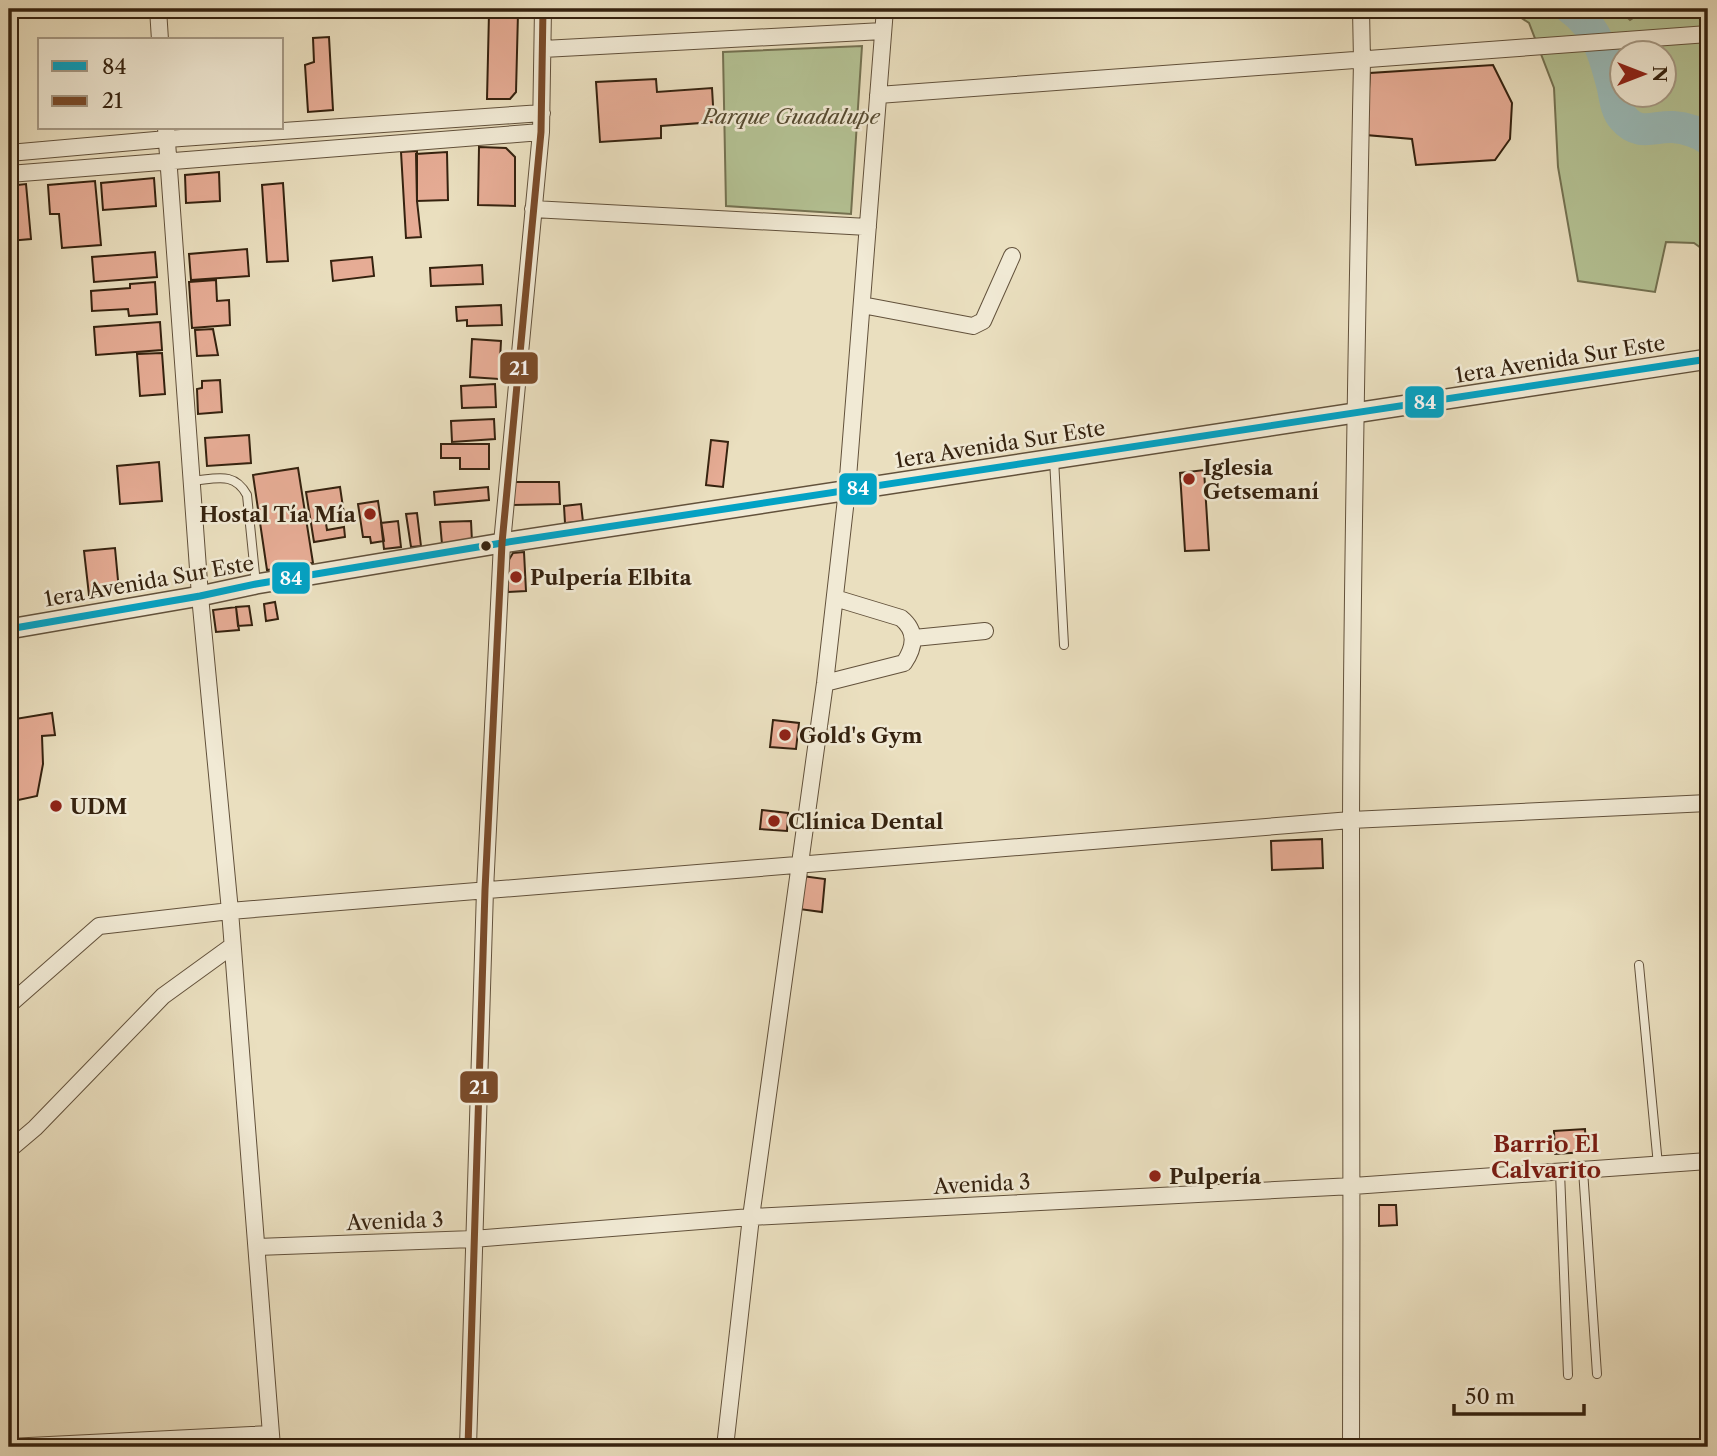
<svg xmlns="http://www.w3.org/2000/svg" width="1717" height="1456" viewBox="0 0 1717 1456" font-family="'Libre Caslon Text',serif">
<rect width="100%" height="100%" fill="#eadfbf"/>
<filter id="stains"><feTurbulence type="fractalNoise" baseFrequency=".00286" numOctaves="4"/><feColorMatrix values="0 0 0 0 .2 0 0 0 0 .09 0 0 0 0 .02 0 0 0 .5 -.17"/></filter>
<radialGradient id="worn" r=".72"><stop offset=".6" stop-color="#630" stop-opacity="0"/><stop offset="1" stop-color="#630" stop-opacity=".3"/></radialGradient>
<path fill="#b4c294" stroke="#747252" stroke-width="2" fill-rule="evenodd" d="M1508,9H1619L1630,20L1647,9H1708V253L1694,243L1666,242L1655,292L1578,281L1558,167L1554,88L1529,23ZM1622,52H1664V94H1622Z
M862,46L851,214L726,206L723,52Z"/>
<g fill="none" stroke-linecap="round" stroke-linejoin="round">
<path stroke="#9abbb9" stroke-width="32" d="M1571,9C1598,28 1605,57 1613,88C1615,98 1616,110 1623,118C1639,137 1654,126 1673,127C1686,128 1698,132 1708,139"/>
</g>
<path fill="#e6ac95" stroke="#35220f" stroke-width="2" d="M489,13H518L516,92L510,99H487Z
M329,37L333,110L308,112L305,65L314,62L313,38Z
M1493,65L1512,103L1510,139L1495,160L1416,165L1412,139L1366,135L1370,73Z
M656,79L657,92L712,88L714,122L661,126V138L600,142L596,82Z
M479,147L506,148L515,157V206L478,205Z
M417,151V201L421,237L406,238L401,152Z
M447,152L448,200L417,201L416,154Z
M219,172L220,201L186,203L185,175Z
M154,178L156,206L103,210L101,183Z
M95,181L101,245L62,248L59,214H50L48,185Z
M283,183L288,261L267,262L262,185Z
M26,184L31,239L9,241V186Z
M247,249L249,276L191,280L189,254Z
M155,252L157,277L94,282L92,257Z
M372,257L374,276L333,281L331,261Z
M482,265L483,284L431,286L430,268Z
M216,280L217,301L229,300L230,325L192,328L189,282Z
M155,282L157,314L129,316L128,309L92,311L91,291L130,288V284Z
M501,305L502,325L467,326V320L457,321L456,307Z
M160,322L162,350L96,355L94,327Z
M213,329L218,355L197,356L195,330Z
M472,339L501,341L499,379L470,377Z
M162,353L165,394L140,396L137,354Z
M220,380L222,412L198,414L197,389L202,388V381Z
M495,384L496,407L462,408L461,386Z
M494,419L495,439L452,442L451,421Z
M249,435L251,463L207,466L205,438Z
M711,440L728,442L723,487L706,485Z
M441,444H489V469H460V458H441Z
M159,462L162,501L120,504L117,466Z
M298,468L313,563L267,570L253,475Z
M1204,470L1209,550L1185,551L1180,473Z
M513,482H559L560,504L513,505Z
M340,487L344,514L325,517L327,530L344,527L345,537L314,542L306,492Z
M488,487L489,500L435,505L434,492Z
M378,501L384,541L371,543L370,537H363L358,504Z
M581,504L583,522L565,523L564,506Z
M417,513L421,546L411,547L406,514Z
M398,521L401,547L384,549L381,523Z
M471,521L472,542L442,544L440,522Z
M115,548L119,591L89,595L84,551Z
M524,552L526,591L508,592L507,563L513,553Z
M275,602L278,619L266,621L264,604Z
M249,606L252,625L238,626L236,607Z
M236,607L239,630L216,632L213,610Z
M52,713L55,735L42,736L43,764L37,796L9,802V720Z
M773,720L799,723L796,749L770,747Z
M762,810L788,813L787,831L760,829Z
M1322,839L1323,868L1272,870L1271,841Z
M802,876L825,879L822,912L799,909Z
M1585,1129L1586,1152L1555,1154L1554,1131Z
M1379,1205H1396L1397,1225L1379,1226Z"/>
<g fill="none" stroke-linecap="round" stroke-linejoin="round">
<g stroke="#62513b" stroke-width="10">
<path id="service" d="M1054,459L1064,645
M191,481C216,479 234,471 247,495L256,584
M1639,965L1658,1165
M1583,1170L1597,1374
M1560,1172L1568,1375"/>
</g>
<g stroke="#62513b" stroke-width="18">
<path id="minor" d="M158,9L160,40
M543,49L883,31
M878,95L1708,34
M166,128L200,596L230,911L272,1447
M9,153L167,139L542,113
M9,174L541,132
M533,209L868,227
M862,305L973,326L983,321L1012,256
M914,638L985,631
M825,683L904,663C915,647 917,631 901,618L835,598
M9,1005L99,926L230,911L1351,820L1708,803
M9,1150L35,1128L163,996L232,946
M257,1247L473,1239L751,1217L1353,1186L1708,1161
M9,1447L271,1434
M468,1447L485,890L502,543L541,132L543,9
M725,1447L751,1217L825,683L847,490L885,9
M1351,1447C1352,1238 1351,1029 1351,820C1352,567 1357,314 1362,61L1361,9"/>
</g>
<g stroke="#62513b" stroke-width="22">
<path id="tertiary" d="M9,629L200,596L256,584L502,543L1708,359"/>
</g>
<use href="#service" stroke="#f1ead5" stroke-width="8"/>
<use href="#minor" stroke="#f1ead5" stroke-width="16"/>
<use href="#tertiary" stroke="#f1ead5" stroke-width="19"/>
<g stroke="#f1ead5" stroke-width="12">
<path id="bus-1" d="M9,629L200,596L256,584L502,543L1708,359"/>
</g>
<g stroke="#f1ead5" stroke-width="12">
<path id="bus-2" d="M468,1447L485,890L502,543L541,132L543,9"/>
</g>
<use href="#bus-1" stroke="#03a2c4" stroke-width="7"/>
<use href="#bus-2" stroke="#7a4b2a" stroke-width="7"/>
</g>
<g fill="#8f2418" stroke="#f1ead5" stroke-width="2.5">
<circle cx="1189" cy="479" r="7"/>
<circle cx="370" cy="514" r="7"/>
<circle cx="516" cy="577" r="7"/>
<circle cx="785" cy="735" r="7"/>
<circle cx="56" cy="806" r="7"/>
<circle cx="774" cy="821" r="7"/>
<circle cx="1155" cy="1176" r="7"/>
</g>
<circle fill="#35220f" stroke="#f1ead5" stroke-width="2.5" cx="486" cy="546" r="6"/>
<g text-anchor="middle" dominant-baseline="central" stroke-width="5" stroke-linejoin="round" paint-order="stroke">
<g font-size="21" font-style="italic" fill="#554a30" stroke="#f1ead5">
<text x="791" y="116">Parque Guadalupe</text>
</g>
<g font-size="21" fill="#35220f" stroke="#f1ead5">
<text transform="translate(1560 359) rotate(-9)">1era Avenida Sur Este</text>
<text transform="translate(1000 444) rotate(-9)">1era Avenida Sur Este</text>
<text transform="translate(149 581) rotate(-10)">1era Avenida Sur Este</text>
<text transform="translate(982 1184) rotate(-3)">Avenida 3</text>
<text transform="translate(395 1221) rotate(-2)">Avenida 3</text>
</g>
<g font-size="21" font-weight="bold" fill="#35220f" stroke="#f1ead5" text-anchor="start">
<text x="1203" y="467">Iglesia<tspan x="1203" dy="24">Getsemaní</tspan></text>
<text x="356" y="514" text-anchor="end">Hostal Tía Mía</text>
<text x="530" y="577">Pulpería Elbita</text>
<text x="799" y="735">Gold's Gym</text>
<text x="70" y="806">UDM</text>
<text x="788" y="821">Clínica Dental</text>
<text x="1169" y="1176">Pulpería</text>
</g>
<g font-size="23" font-weight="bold" fill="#7a1f14" stroke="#f1ead5">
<text x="1546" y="1144">Barrio El<tspan x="1546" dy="26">Calvarito</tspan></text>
</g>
</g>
<g stroke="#f1ead5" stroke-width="2.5">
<rect x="499" y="351" width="40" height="34" rx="7" fill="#7a4b2a"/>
<rect x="1404" y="385" width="41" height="34" rx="7" fill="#03a2c4"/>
<rect x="838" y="472" width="40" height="34" rx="7" fill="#03a2c4"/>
<rect x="271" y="561" width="40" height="34" rx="7" fill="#03a2c4"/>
<rect x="459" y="1070" width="40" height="34" rx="7" fill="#7a4b2a"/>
</g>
<g font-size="19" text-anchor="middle" font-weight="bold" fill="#fff">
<text x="519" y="375">21</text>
<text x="1425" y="409">84</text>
<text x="858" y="495">84</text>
<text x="291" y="585">84</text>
<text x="479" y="1094">21</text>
</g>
<rect width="1717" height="1456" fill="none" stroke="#eadfbf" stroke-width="35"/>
<rect x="10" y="10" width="1696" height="1435" fill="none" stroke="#35220f" stroke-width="3.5"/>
<rect x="18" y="18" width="1682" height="1421" fill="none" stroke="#35220f" stroke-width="2"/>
<rect x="38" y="38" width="245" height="91" fill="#f1ead5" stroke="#a69a86" stroke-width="2"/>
<rect x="52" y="61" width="35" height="10" fill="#03a2c4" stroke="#a69a86" stroke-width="2"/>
<text x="102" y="74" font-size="21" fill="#35220f">84</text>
<rect x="52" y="96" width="35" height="10" fill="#7a4b2a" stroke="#a69a86" stroke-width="2"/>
<text x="102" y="108" font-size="21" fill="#35220f">21</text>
<g transform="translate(1643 74) rotate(90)"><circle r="33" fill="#f1ead5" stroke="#a69a86" stroke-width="2"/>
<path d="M0-5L12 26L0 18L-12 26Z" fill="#8f2418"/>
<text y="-10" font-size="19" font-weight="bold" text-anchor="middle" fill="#35220f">N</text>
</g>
<path d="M1454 1404v10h130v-10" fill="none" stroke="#35220f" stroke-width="3.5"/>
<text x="1465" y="1404" font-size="21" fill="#35220f" stroke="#f1ead5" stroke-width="5" paint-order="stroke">50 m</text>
<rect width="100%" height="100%" filter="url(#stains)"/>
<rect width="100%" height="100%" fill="url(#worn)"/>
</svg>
